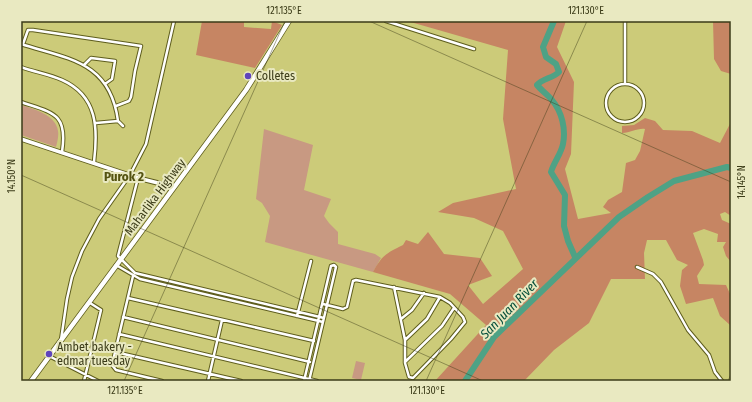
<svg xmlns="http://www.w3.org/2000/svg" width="752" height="402" viewBox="0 0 752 402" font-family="'Fira Sans Condensed',sans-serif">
<rect width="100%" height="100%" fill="#cccb79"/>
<path fill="#c89982" d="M21,105C34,109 56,115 58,131C59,136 57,143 56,147L21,135Z
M264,129L313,145L304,190L331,199L324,216L329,223L338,232V244L375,254L381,258L373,272L265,242L270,216L262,203L256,199Z
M356,361L365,363L361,380L352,378Z"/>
<path fill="#c68563" d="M202,21H244V27L271,29L272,21L282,25L255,68L196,55Z
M407,21H566L557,47L574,82L571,154L565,169L578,219L611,213L603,207L608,200L622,192L626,163L635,160L640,151L645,129C637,128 631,133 622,133V126L634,125L645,118L655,121L663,130L692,131L720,143L731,122V216L725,212L720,214L722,220L731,224V262L726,256L723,247L726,242H717L718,234L704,229L693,233L703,260L704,265L697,276L699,284L726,285L731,296V332L730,325L720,316L713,298L686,304L680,286L682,270L688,265L677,260L666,240H647L644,253L645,279H611L589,323L554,350L524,381H435L486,325L450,294L373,272C382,255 387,253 403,245L406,240L418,244L428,232L444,254L480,258L492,276L468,285L483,304L523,269L503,231L474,218L438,212L453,203L516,189L503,119L508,50Z
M713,21H731V74L721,71L714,59Z"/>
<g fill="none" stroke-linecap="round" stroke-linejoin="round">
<path stroke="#4ea285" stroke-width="6" d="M554,21L543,47L546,57L556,64L559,72C553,78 542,79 537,85C542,91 548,95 552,100C562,112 566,129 563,144C561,154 554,162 551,172L565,195L564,226L568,241L575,257
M465,381L494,337L619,217L648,197L674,181L727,167L731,168"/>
<g stroke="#5e5d1d" stroke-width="4.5">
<path id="minor" d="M386,21L474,49
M21,44C68,59 110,61 118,121
M23,44L28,30H33L141,46L135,71L131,97L129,101L116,106
M84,65L91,58L115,61L112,79L105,84
M21,67C34,72 49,74 62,80C98,96 98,129 94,162
M625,84V21
M606 103a19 19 0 1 1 38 0a19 19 0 1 1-38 0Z
M21,102C53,113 68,113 62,152
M96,123L118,121L123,126
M138,178L118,256L135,273L324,318
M116,265L140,279L323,322
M637,267L653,274L661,282L688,330L709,355L715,372L722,381
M133,276L112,365L116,370L162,381
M128,298L314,341
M323,304L343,309L347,307L353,281L356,280L440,297L450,303L463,317L465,322L451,339L413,378L409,377L405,363V340L394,287
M297,316L311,261
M123,317L310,362
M401,319L412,310L424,293
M119,334L317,381
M61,340L67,299L72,277L82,251L99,219L130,175L146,144L174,21
M405,340L427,319L440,297
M115,352L241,381
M49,356L98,381
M405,362L442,326L454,308
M84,381L101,310L90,303
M208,381L222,320
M304,381L331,266L334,265L336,267L309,381"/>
</g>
<g stroke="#5e5d1d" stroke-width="5.5">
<path id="tertiary" d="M21,139L138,178L174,187"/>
</g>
<g stroke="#5e5d1d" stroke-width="6">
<path id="trunk" d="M31,381L246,90L289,21"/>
</g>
<use href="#minor" stroke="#fff" stroke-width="2.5"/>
<use href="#tertiary" stroke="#fff" stroke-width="3.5"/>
<use href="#trunk" stroke="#fff" stroke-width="4.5"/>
</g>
<path fill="none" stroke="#3b3b18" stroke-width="1" stroke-opacity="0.45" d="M369,21L731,182M21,175L483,381M124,381L285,21M426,381L587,21M728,381L731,374"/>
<g fill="#5f44bc" stroke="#e9e9c1" stroke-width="1.5">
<circle cx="248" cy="76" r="4"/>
<circle cx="49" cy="354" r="4"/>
</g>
<g text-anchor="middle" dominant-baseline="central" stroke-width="4" stroke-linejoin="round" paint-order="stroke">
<g font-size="12" fill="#3b3b18" stroke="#e9e9c1" text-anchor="start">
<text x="256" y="76">Colletes</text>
<text x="57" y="347">Ambet bakery -<tspan x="57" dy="14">edmar tuesday</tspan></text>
</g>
<g font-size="12" fill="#3b3b18" stroke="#e9e9c1">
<text transform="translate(155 197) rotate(-53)">Maharlika Highway</text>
</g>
<g font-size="13" font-weight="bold" fill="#545311" stroke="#e9e9c1">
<text x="124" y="176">Purok 2</text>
</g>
<g font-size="13" font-style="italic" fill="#054e3a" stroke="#e9e9c1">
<text transform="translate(509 309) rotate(-46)">San Juan River</text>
</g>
</g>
<rect width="752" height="402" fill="none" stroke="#e9e9c1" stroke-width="44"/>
<rect x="22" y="22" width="708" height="358" fill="none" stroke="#3b3b18" stroke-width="1.5"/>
<g font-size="10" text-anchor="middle" fill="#3b3b18">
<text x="284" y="14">121.135°E</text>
<text x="586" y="14">121.130°E</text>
<text transform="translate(11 176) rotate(-90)" y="4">14.150°N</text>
<text transform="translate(741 182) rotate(-90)" y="4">14.145°N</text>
<text x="125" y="394">121.135°E</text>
<text x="427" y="394">121.130°E</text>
</g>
</svg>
